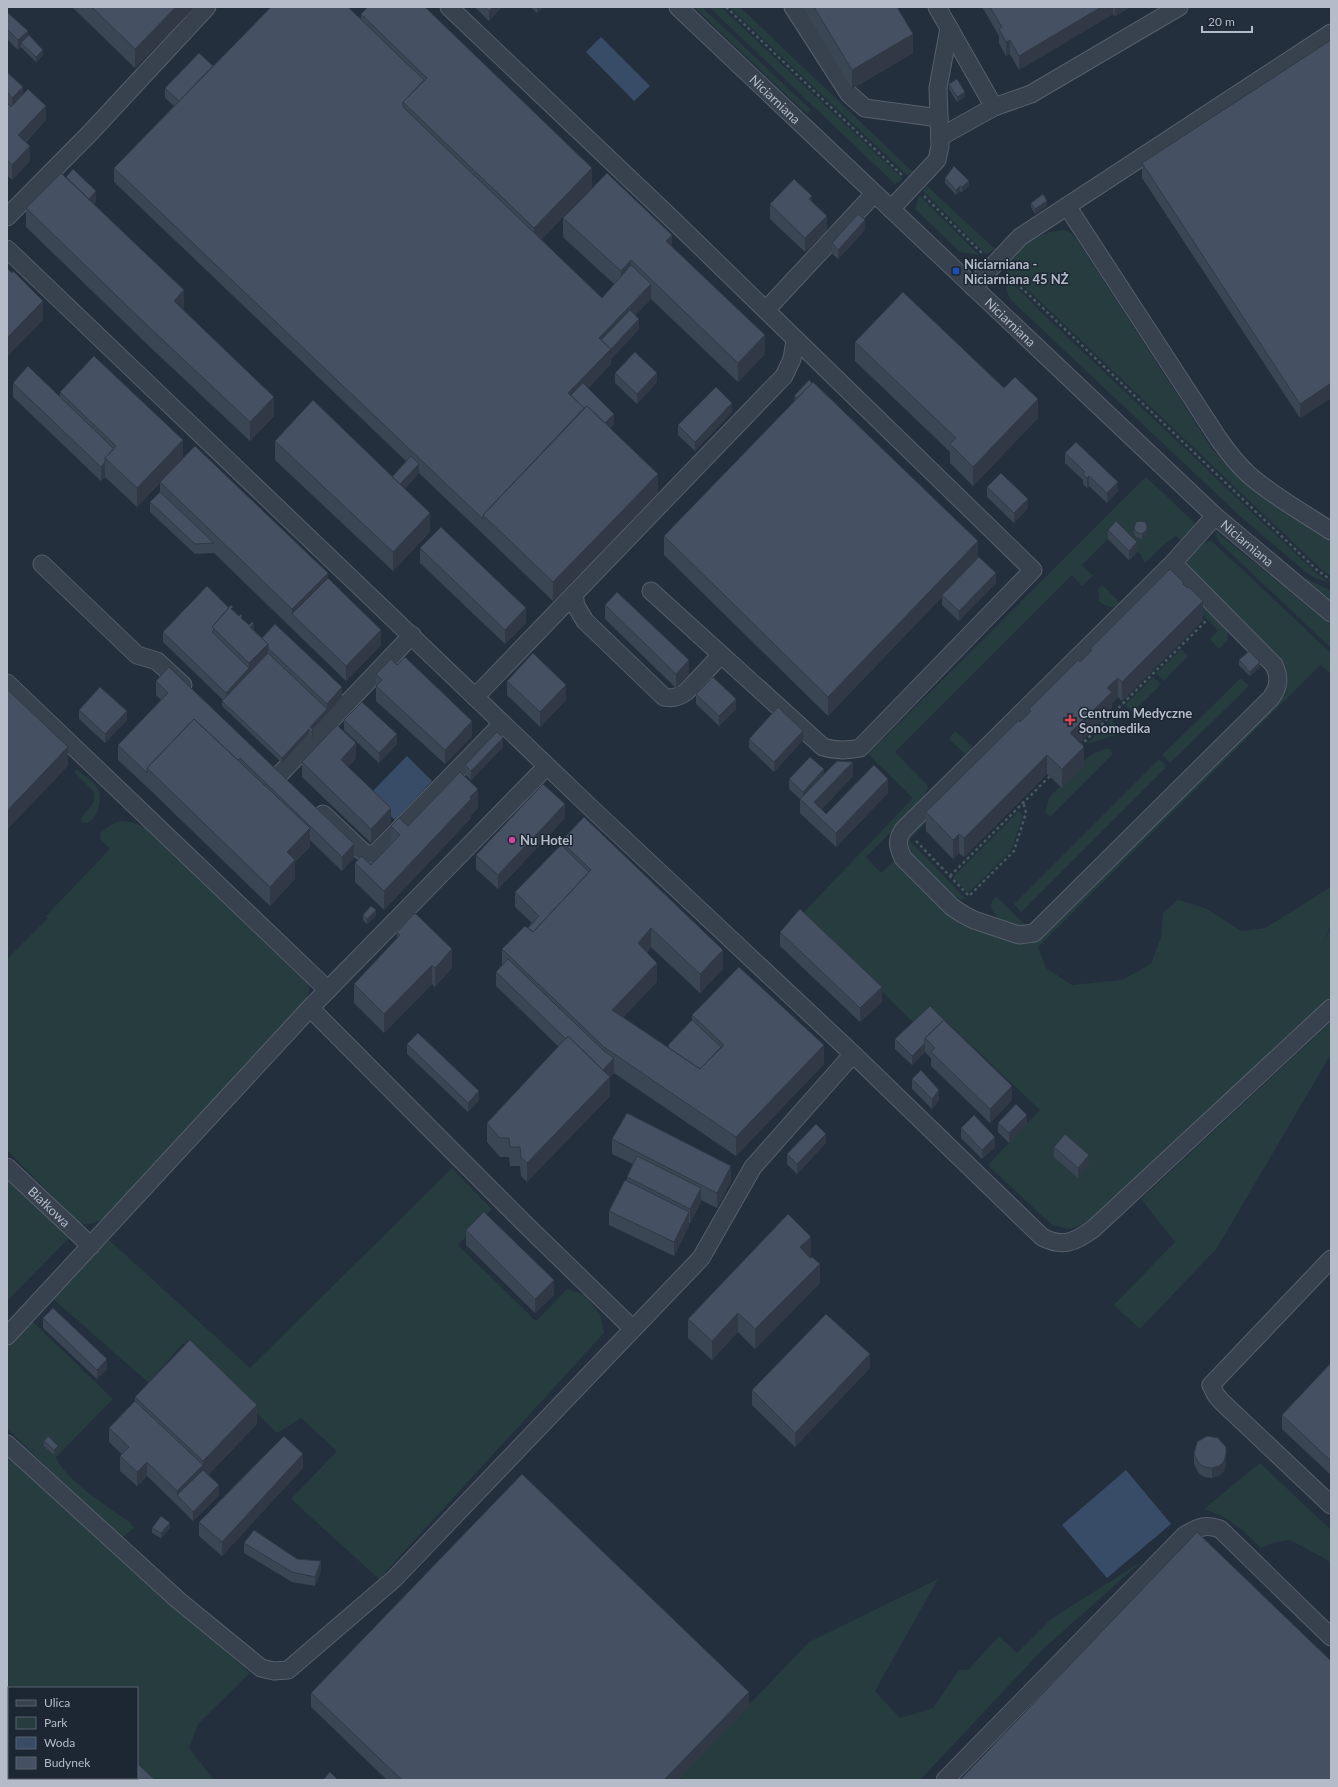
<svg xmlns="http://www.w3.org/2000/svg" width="1338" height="1787" viewBox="0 0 1338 1787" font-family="Lato,sans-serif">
<rect width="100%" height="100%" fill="#242f3e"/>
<path fill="#263c3f" d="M694,7H702L811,110L807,114Z
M709,7H721L903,179L895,184Z
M729,7H740L913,172L907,175Z
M927,186L995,249L994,250L986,254L923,191Z
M919,195L979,255L960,252L915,209Z
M1064,230L1071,233L1079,243L1213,450L1236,476L1331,542V576L1323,571L1028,290L1006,273C1014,247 1039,231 1064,230Z
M1005,278L1024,294L1041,312L1315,572L1331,584L1314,577L1306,572L1240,516L1010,299L1006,289Z
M1146,477L1196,524L1183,542L1176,536L1166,543L1145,563L1140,554L1116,531L1082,565L1093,576L1082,586L1072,575L895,752L928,786C926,795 922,800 916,807L866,857L881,873L896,859L959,924L1009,941L1018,943L1027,944L1035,941L1043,935L1283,697C1290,682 1289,673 1280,660L1187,565V558L1202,543L1211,541L1216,545L1331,653V674L1320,665L1038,947L1046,968L1072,985L1122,980L1151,964L1161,937L1163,913L1178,900L1205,908L1241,931L1265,928L1331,887V924L1323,945L1331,927V1003L1091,1220L1071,1229L1052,1225L988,1165L1040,1110L933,1009L916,1025L802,914L913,798L868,754Z
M1214,530L1331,625V648L1219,542Z
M1303,577L1331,591V600Z
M1178,580L1226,627L1228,631L1227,641L1219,649L1210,639L1218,630L1173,585Z
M1102,585L1120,603C1112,610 1107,607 1099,601L1098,590Z
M1181,649L1188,656L1164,681L1156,673Z
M1153,677L1161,684L1133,712L1125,705Z
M1241,678L1249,686L1170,763L1162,755Z
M1115,715L1116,717L1112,721L1123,731L1127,727L1129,731L1087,744Z
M955,731L972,746V749L966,755L950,740V737Z
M1109,749L1112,752V755L1051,816L1047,815L1045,812L1049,798L1060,786L1062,788C1074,773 1088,749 1109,749Z
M1159,759L1167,766L1021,912L1014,904Z
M77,769C83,775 94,781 98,789C104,798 96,828 82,822L81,818L94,802V792L74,772Z
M1019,811L1023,816L1011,851L968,893L953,877Z
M923,820L926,823L909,840L966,899H960L954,896L908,850C902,838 916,828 923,820Z
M120,821L131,822L145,827L304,978C312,986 311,991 305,1000L111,1214C100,1221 92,1226 79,1223L7,1150V959L48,918L46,916L110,849L100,839V833L114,823Z
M997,897L1027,927C1014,929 993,921 991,905L993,899Z
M1331,1022V1054L1217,1248L1140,1329L1114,1305L1175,1242L1141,1199Z
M452,1168L492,1209L458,1245L536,1321L567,1289L585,1295L600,1314L604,1333L379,1579L291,1499L337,1451L301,1418L277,1433L183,1343L149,1383L52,1298L109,1240L250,1368Z
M7,1177L70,1237L7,1301Z
M31,1320L113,1399L56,1457C64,1479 110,1509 130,1522L134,1528L120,1539L7,1428V1345Z
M7,1452L250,1673L198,1724L189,1748L214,1780H134L137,1778V1688H9V1778H107L106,1780H7Z
M1260,1463L1331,1530V1562L1290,1540L1273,1543L1261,1548C1240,1528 1231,1518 1204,1509Z
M1142,1561L1042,1650L920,1780H683L680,1777L809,1642L938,1579L875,1691L900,1718L933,1708L959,1670H968L999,1636L1017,1653L1050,1620Z"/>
<path fill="#394c67" d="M601,37L650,86L634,101L586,52Z
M407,756L432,781L395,820L369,795Z
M1126,1470L1171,1524L1107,1578L1062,1525Z"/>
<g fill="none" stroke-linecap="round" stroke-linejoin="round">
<g stroke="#565f6c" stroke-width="19">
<g id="minor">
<path d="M449,7L672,219L1033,570L860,748C846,751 836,751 823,747L651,591"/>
<path id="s1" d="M678,7L1215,516L1331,613"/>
<path d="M793,7L849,94L865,108L939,118"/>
<path d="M994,107L1031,94L1179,7"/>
<path d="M940,137L994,107L949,28"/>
<path d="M1067,206L1218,438C1227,451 1236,463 1248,474C1271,495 1304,513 1331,531"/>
<path d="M891,209L937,160L940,146L938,88L949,28L937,7"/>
<path d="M7,217L91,132L207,7"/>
<path d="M7,249L591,808L853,1054L1042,1237C1063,1248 1075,1242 1093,1229L1331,1008"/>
<path d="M973,287L1020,237L1331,33"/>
<path d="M766,310L874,194"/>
<path d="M1173,563L1274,665C1280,678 1279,687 1271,698L1034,933L1019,935L974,920L964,915L952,907L903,858C898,847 896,841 903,830L1173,563L1215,516"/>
<path d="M42,564L137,655L157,661L183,685"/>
<path d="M574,594L576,606L585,621L664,697C673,699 678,697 686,692L721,655"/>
<path d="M7,683L328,990"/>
<path d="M475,697L784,376L792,359L795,341"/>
<path d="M280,774L412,635"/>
<path d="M323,814L361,850L367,854H375L502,724"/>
<path d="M310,1008L525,1224L633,1329"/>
<path id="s2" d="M7,1167L91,1246"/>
<path d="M1331,1259L1211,1385L1216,1395L1222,1402L1331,1505"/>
<path d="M7,1336L310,1008L547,766"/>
<path d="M7,1444L178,1600L261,1668L274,1671L288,1670L394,1579L701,1258L753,1167L853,1054"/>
<path d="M945,1780L1185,1535C1199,1527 1205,1524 1220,1529L1331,1637"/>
</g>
</g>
<path stroke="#44595c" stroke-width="2.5" stroke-dasharray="3 3" stroke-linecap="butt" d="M726,7L902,175
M924,196L982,253
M1006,276L1026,292L1317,570L1331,580
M1080,746L1206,621L1205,620
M916,841L969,896L1014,851L1026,813L1023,801
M950,876L1050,776"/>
<use href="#minor" stroke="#38414e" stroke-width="17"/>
</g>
<path fill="#3b4654" d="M72,7H194V8L135,68Z
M475,7H502L489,21Z
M531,7H543L537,13Z
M803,7H897L913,53L852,89Z
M982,7H1131L1115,16L1113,14L1019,70L1010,54L1006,56L999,43V36Z
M7,12L43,55L36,62L21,47L18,50L7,39Z
M361,14L592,187L541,240L602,298L614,284L563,237V218L672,246L765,354L738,382L651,299L635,315L639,329L611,359V364L588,388L614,424L610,428L658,493L553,601L419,473L405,489L430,532L393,571L275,460V441L392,477L406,461L114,182V168L174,106L165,98V88L213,66L361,19Z
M1331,40V398L1300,418L1142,178V163Z
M7,72L23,95L46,120L26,142L30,161L12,180L7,175V103L11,107V106L7,102Z
M949,84L965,97L957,102L949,89Z
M66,177L96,201L94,204L184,309L183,310L274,416L250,441L150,347L26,227V208Z
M945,178L969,186L962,192L960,191L956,195L945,183Z
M812,202L827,230L805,252L770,219V204Z
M1031,203L1047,206L1035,214L1031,207Z
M865,230L838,259L832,253V243Z
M855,342L1004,388L1038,418L973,486L950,463V452L855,361Z
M615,373L657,382L637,404L615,383Z
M13,383L60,397V392L183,458L328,578L381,645L346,681L214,553L195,554L150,512V502L160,492V483L137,507L105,477L101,481L13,397Z
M794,396L978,557L996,583L959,621L942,605V597L828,716L664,555V536L795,401Z
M732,412L695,451L678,435V425Z
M1065,453L1118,491L1107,503L1089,486L1087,488L1083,484V480L1065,463Z
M987,487L1028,508L1014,523L987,497Z
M1134,528L1147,535L1142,539L1136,537L1134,533Z
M1108,530L1137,552L1129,560L1108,539Z
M420,548L526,623L505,644L420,563Z
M1184,586L1203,620L1122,701L1118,697L1112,703V711L1080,742L1084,766L1062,788L1047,774L964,857L959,853L953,859L926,831V812L1029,713V709L1080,662L1090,652V649Z
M605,605L689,674L676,688L605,619Z
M229,608L233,610L262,638L342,697L327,714L312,729L313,735L312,737L309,733L282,763L222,706V701L223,700L163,642V632Z
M1239,660L1260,667L1250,676L1239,665Z
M376,674L472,736L445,764L376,701Z
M156,681L354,858L342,871L310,840V847L295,862V879L270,906L147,787L118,760V745L161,700L156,695Z
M507,681L566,700L540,727L507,695Z
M696,694L736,709L719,726L696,704Z
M79,710L127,720L105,743L79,719Z
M344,720L397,744L379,763L344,730Z
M749,739L803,740L774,772L749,748Z
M503,747L471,780L465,774V765Z
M356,758L348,767L391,822L371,843L302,777V762Z
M824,775L853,776L822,809L826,814L888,793L836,847L800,813V799L789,789V779Z
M478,808L471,815V818L384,910L355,882V863L371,865L391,844V826H408Z
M565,818L498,889L476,869V855Z
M561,841L723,969L700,993L651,947L647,952L657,982L623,1017L668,1047L692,1020V1015L824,1064L736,1156L614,1073L610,1077V1096L527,1182L521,1176L520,1166H510L509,1157H500L487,1142V1123L559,1047L496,986V972L502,965V949L528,928L532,923L515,907V892L561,845Z
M363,915H376L367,924L363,920Z
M397,932L452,968L435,987L432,984L384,1033L354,1003V984L397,939Z
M780,932L882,1002L860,1022L780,946Z
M930,1006L1012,1100L990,1123L931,1066V1058L925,1052L912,1065L895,1049V1039Z
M407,1044L479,1100L468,1112L407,1054Z
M912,1079L939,1100L932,1109L912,1089Z
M998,1123L1027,1124L1009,1143L998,1132Z
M961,1128L995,1147L982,1159L961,1138Z
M612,1139L731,1181L717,1208L701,1200V1202L690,1223H689V1226L674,1256L609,1225V1211L627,1181V1177L633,1164L612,1154Z
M826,1143L797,1174L787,1164V1154Z
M1054,1147L1089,1165L1078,1178L1054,1157Z
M466,1230L554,1295L535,1313L466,1245Z
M811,1256L810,1258L820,1283L755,1349L738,1332L712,1360L688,1338V1319Z
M43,1318L107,1369L97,1379L43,1328Z
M1331,1363V1475L1282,1429V1415Z
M870,1368L795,1447L752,1405V1390Z
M135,1397L257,1424L208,1475L219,1495L193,1521L177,1505L147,1476L137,1486L120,1471V1456L122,1454L109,1442V1428L135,1401Z
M44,1441L58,1450L54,1455L44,1446Z
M1194,1454L1226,1464L1224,1471L1219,1476L1212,1478L1205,1477L1199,1474L1194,1464Z
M303,1468L222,1556L199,1536V1522Z
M152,1528H170L161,1538L152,1533Z
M244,1543L321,1571L315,1586L292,1582L244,1553Z
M311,1693L749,1706L678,1780H387L311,1707Z"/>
<path fill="#303945" d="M176,7L194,8L135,68V49Z
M493,7H502L489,21V11Z
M539,7H543L537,13V8Z
M1101,7H1113V14L1019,70V56Z
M1115,7H1131L1115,16Z
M28,31V41L21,43V47L18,50V40Z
M913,34V53L852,89V70Z
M1010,40V54L1006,56V42Z
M43,50V55L36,62V57Z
M23,87V97L12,107V98Z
M965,92V97L957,102V97Z
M46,106V120L18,149V135Z
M30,146V161L12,180V165Z
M592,168V187L534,247V228Z
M969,181V186L962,192V187Z
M960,186V191L956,195V190Z
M96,191V201L84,213V204Z
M812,196V210L809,199Z
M1047,201V206L1035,214V209Z
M827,216V230L805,252V238Z
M865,220V230L838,259V250Z
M672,235V254L666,241Z
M631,260V279L621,290V271Z
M651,284V299L604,347L599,338Z
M184,290V309L174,320V301Z
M43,301V320L7,357V338Z
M639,319V329L611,359V364L573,402L568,393Z
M765,335V354L738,382V363Z
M657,373V382L637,404V394Z
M1331,383V398L1300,418V404Z
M274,397V416L250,441V422Z
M1038,399V418L973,486V467Z
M732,403V412L695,451V442Z
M614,414V424L600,437V428Z
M183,440V459L137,507V488Z
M105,462V477L101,481V467Z
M419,464V473L396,499V489Z
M658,474V493L553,601V582Z
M1089,476V486L1087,488V478Z
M1118,482V491L1107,503V493Z
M1028,499V508L1014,523V513Z
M430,513V532L393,571V552Z
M1147,526V535L1142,539V534Z
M978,541V560L942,595V597L828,716V697Z
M1137,542V552L1129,560V551Z
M328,573V592L292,614V628V609Z
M996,573V583L959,621V611Z
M1203,601V620L1122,701V682Z
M526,608V623L505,644V630Z
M254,623V637L250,627Z
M381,630V645L346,681V666Z
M268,644V658L226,702V693L249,668V663Z
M689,660V674L676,688V674Z
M1260,662V667L1250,676V672Z
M1118,678V697L1112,703V711L1070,752V733L1107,688Z
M566,685V700L540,727V712Z
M342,687V697L327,714L311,731L310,727L327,709V704Z
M736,699V709L719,726V716Z
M127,711V720L105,743V734Z
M472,721V736L445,764V750Z
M309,729V733L282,763V758Z
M313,730V735L312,737V732Z
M803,731V740L774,772V762Z
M397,734V744L379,763V753Z
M503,738V747L471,780V771Z
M356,743V758L341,775V760Z
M68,747V766L7,830V811Z
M1084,747V766L1062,788V769Z
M1047,755V774L964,857V838Z
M853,762V776L817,814L814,802Z
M824,769V779L803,801V792Z
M888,779V793L836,847V833Z
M478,789V808L471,815V818L384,910V891Z
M565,804V818L498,889V875Z
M391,808V822L371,843V829Z
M310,828V847L295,862V879L270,906V887L287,852Z
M959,834V853L953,859V840Z
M354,844V858L342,871V857Z
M376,910V915L367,924V919Z
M651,928V947L638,962V943Z
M452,949V968L435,987V968Z
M723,950V969L700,993V974Z
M657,963V982L612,1029V1010Z
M432,965V984L384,1033V1014Z
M882,987V1002L860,1022V1008Z
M925,1043V1052L912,1065V1056Z
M824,1045V1064L736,1156V1137Z
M614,1058V1073L610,1077V1096L527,1182V1163L600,1072Z
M1012,1086V1100L990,1123V1109Z
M939,1090V1100L932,1109V1099Z
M479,1091V1100L468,1112V1103Z
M1027,1115V1124L1009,1143V1133Z
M826,1134V1143L797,1174V1164Z
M995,1137V1147L982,1159V1150Z
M1089,1155V1165L1078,1178V1168Z
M731,1166V1181L717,1208V1193Z
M701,1188V1202L690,1223V1209Z
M689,1212V1226L674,1256V1242Z
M811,1237V1256L800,1266V1247Z
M820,1264V1283L755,1349V1329Z
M554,1280V1295L535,1313V1299Z
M738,1313V1332L712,1360V1341Z
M870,1354V1368L795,1447V1433Z
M107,1359V1369L97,1379V1370Z
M257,1405V1424L203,1480V1461Z
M58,1446V1450L54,1455V1450Z
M303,1454V1468L222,1556V1542Z
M1226,1454V1464L1224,1471L1219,1476L1212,1478V1468Z
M147,1462V1476L137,1486V1472Z
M203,1465V1480L177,1495V1491Z
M219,1485V1495L193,1521V1512Z
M170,1523V1528L161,1538V1533Z
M321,1561V1571L315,1586V1577Z
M749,1692V1706L678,1780H664Z"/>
<path fill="#455162" stroke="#303945" d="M92,7H176L135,49Z
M271,7H348L424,80L403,102V107L602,298L631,265L651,284L599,338L611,349L568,393L584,408L483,515V519L114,168Z
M368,7H425L592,168L534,228L403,102L427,78L361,14Z
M485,7H493L489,11Z
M814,7H897L913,34L852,70Z
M990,7H1101L1019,56L1010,40L1006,42L999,29L1002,27Z
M7,12L28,31L18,40L7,29Z
M29,35L43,50L36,57L21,43Z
M1331,40V383L1300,404L1142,163Z
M199,53L213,66L179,101L165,88Z
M7,72L23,87L12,98L7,92Z
M957,79L965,92L957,97L949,84Z
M28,89L46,106L18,135L30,146L12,165L7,160V103L11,107Z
M954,166L969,181L962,187L960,186L956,190L945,178Z
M73,169L96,191L89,199L66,177Z
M61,173L184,290L174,301L274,397L250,422L150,328L26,208Z
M607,173L672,235L666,241L765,335L738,363L631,260L621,271L563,218Z
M794,179L812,196L809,199L827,216L805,238L770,204Z
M1043,194L1047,201L1035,209L1031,203Z
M858,214L865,220L838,250L832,243Z
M7,268L12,273L13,271L43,301L7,338Z
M903,292L1004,388L1015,377L1038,399L973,467L950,444L956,438L855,342Z
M630,310L639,319L611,349L601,340Z
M635,352L657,373L637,394L615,373Z
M94,356L183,440L137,488L105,458L116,446L60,392Z
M28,366L114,449L105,458V462L101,467L13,383Z
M809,380L812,383L797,398L794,396Z
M813,382L978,541L828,697L664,536Z
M583,383L614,414L605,423L587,406L584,408L571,395Z
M716,387L732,403L695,442L678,425Z
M313,400L430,513L393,552L275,441Z
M587,406L658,474L553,582L483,515Z
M1076,442L1118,482L1107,493L1089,476L1087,478L1083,474L1085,472L1065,453Z
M195,446L328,573L292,609L160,482Z
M411,456L419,464L400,484L392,477Z
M1001,473L1028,499L1014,513L987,487Z
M160,492L214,543L195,544L150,502Z
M1116,521L1137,542L1129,551L1108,530Z
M1140,521L1145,522L1147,526V530L1142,534L1136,532L1134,528L1136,522Z
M441,527L526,608L505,630L420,548Z
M979,557L996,573L959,611L942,595Z
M1170,569L1184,583L1183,584L1187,588L1189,587L1203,601L1122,682L1118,678L1107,688L1112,692L1070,733L1084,747L1062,769L1047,755L964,838L959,834L953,840L926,812L1019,720L1020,722L1031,711L1029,709L1078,660L1080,662L1092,650L1090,649Z
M328,578L381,630L346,666L292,614Z
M207,586L229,608L212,627L214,629L212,632L249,668L226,693L163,632Z
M617,592L689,660L676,674L605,605Z
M231,605L233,607L231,609L239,616L241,614L242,616L241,618L249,625L252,622L254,623L250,627L268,644L249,663L212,627Z
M275,624L342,687L327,704L268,648V644L262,638Z
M1249,651L1260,662L1250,672L1239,660Z
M268,653L327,709L310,727L313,730L312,732L309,729L282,758L222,701Z
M533,653L566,685L540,712L507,681Z
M405,657L472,721L445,750L376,686L382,680L376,674L391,659L397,665Z
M169,667L354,844L342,857L240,758L238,760L194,719L147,768V773L118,745L168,693L156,681Z
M713,677L736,699L719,716L696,694Z
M100,687L127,711L105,734L79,710Z
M7,689L68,747L7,811Z
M362,702L397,734L379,753L344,720Z
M778,707L803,731L774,762L749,739Z
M194,719L310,828L287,852L295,860L270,887L147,768Z
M337,725L356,743L341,760L391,808L371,829L302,762Z
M497,732L503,738L471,771L465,765Z
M810,757L824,769L803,792L789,779Z
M837,761L853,762L814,802L826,814L874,765L888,779L836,833L800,799Z
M460,772L478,789L470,797L471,799L384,891L355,863L361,856L371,865L400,835L391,826L399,818L408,826Z
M543,784L565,804L498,875L476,855Z
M584,817L723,950L700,974L651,928L638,943L657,963L612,1010L700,1069L724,1045L692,1015L739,967L824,1045L736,1137L604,1047L502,949L525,926L533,932L591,870L561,841Z
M561,845L589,872L533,932L528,928L539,916L515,892Z
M371,906L376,910L367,919L363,915Z
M800,909L882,987L860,1008L780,932Z
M415,913L452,949L435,968L432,965L384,1014L354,984L400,935L397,932Z
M508,959L604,1051L614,1058L603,1070L568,1036L566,1039L496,972Z
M930,1006L944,1020L925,1038V1043L912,1056L895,1039Z
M692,1020L721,1047L700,1069L668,1047L669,1044Z
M944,1020L1012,1086L990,1109L931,1052L935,1048L925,1038Z
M418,1033L479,1091L468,1103L407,1044Z
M568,1036L610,1077L527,1163L521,1157L520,1147H510L509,1138H500L487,1123Z
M921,1070L939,1090L932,1099L912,1079Z
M1016,1104L1027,1115L1009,1133L998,1123Z
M627,1113L731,1166L717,1193L612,1139Z
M974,1115L995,1137L982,1150L961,1128Z
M816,1124L826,1134L797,1164L787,1154Z
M1065,1134L1089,1155L1078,1168L1054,1147Z
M637,1156L701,1188L690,1209L627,1177Z
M625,1180L689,1212L674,1242L609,1211Z
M484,1212L554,1280L535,1299L466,1230Z
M788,1214L811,1237L800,1247L810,1258L812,1257L820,1264L755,1329L738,1313L712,1341L688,1319Z
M53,1308L107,1359L97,1370L43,1318Z
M826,1314L870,1354L795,1433L752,1390Z
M190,1340L257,1405L203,1461L135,1397Z
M1331,1363V1461L1282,1415Z
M135,1401L203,1465L177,1491L147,1462L137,1472L120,1456L129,1447L109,1428Z
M48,1436L58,1446L54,1450L44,1441Z
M284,1436L303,1454L222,1542L199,1522Z
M1207,1436L1218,1438L1226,1447V1454L1224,1461L1219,1466L1212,1468L1205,1467L1199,1464L1194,1454L1197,1442Z
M203,1470L219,1485L193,1512L177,1495Z
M522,1474L749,1692L664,1780H402L311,1693Z
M161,1516L170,1523L161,1533L152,1528Z
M254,1530L297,1559L321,1561L315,1577L292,1572L244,1543Z
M1197,1532L1331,1661V1780H960Z
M137,1763L155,1780H88L90,1778H137Z
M330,1772L338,1780H323Z"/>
<rect fill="#1a4fb4" stroke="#1d2633" stroke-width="1.5" x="952" y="267" width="8" height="8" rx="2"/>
<path fill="#e0444e" stroke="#1d2633" stroke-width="1.5" d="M1068 714h4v4h4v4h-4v4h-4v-4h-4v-4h4z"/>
<circle fill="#d1479c" stroke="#1d2633" stroke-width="1.5" cx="512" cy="840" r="4"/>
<g text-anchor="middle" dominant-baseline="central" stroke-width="3" stroke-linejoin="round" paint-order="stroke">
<g font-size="13" fill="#b4bcc9" stroke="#1d2633">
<text stroke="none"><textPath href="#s1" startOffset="134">Niciarniana</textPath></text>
<text stroke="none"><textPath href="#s1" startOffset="458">Niciarniana</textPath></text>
<text stroke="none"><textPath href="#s1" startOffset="782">Niciarniana</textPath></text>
<text stroke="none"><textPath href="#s2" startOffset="58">Białkowa</textPath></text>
</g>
<g font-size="13" font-weight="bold" fill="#b4bcc9" stroke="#1d2633" text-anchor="start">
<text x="964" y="264">Niciarniana -<tspan x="964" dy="15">Niciarniana 45 NŻ</tspan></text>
<text x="1079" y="713">Centrum Medyczne<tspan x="1079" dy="15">Sonomedika</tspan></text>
<text x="520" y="840">Nu Hotel</text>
</g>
</g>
<rect width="1338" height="1787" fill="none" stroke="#b4bcc9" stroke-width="16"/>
<rect x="8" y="1687" width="130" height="92" fill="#1d2633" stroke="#59626f"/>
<rect x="16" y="1700" width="20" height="6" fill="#38414e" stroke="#59626f"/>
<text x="44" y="1707" font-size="12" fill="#b4bcc9">Ulica</text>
<rect x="16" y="1717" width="20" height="12" fill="#263c3f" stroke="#59626f"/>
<text x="44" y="1727" font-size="12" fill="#b4bcc9">Park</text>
<rect x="16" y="1737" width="20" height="12" fill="#394c67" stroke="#59626f"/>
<text x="44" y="1747" font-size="12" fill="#b4bcc9">Woda</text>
<rect x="16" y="1757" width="20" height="12" fill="#455162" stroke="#59626f"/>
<text x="44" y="1767" font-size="12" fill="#b4bcc9">Budynek</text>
<path d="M1202 26v6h50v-6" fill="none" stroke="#b4bcc9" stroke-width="2"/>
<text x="1208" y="26" font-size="12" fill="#b4bcc9" stroke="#1d2633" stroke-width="3" paint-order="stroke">20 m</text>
</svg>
